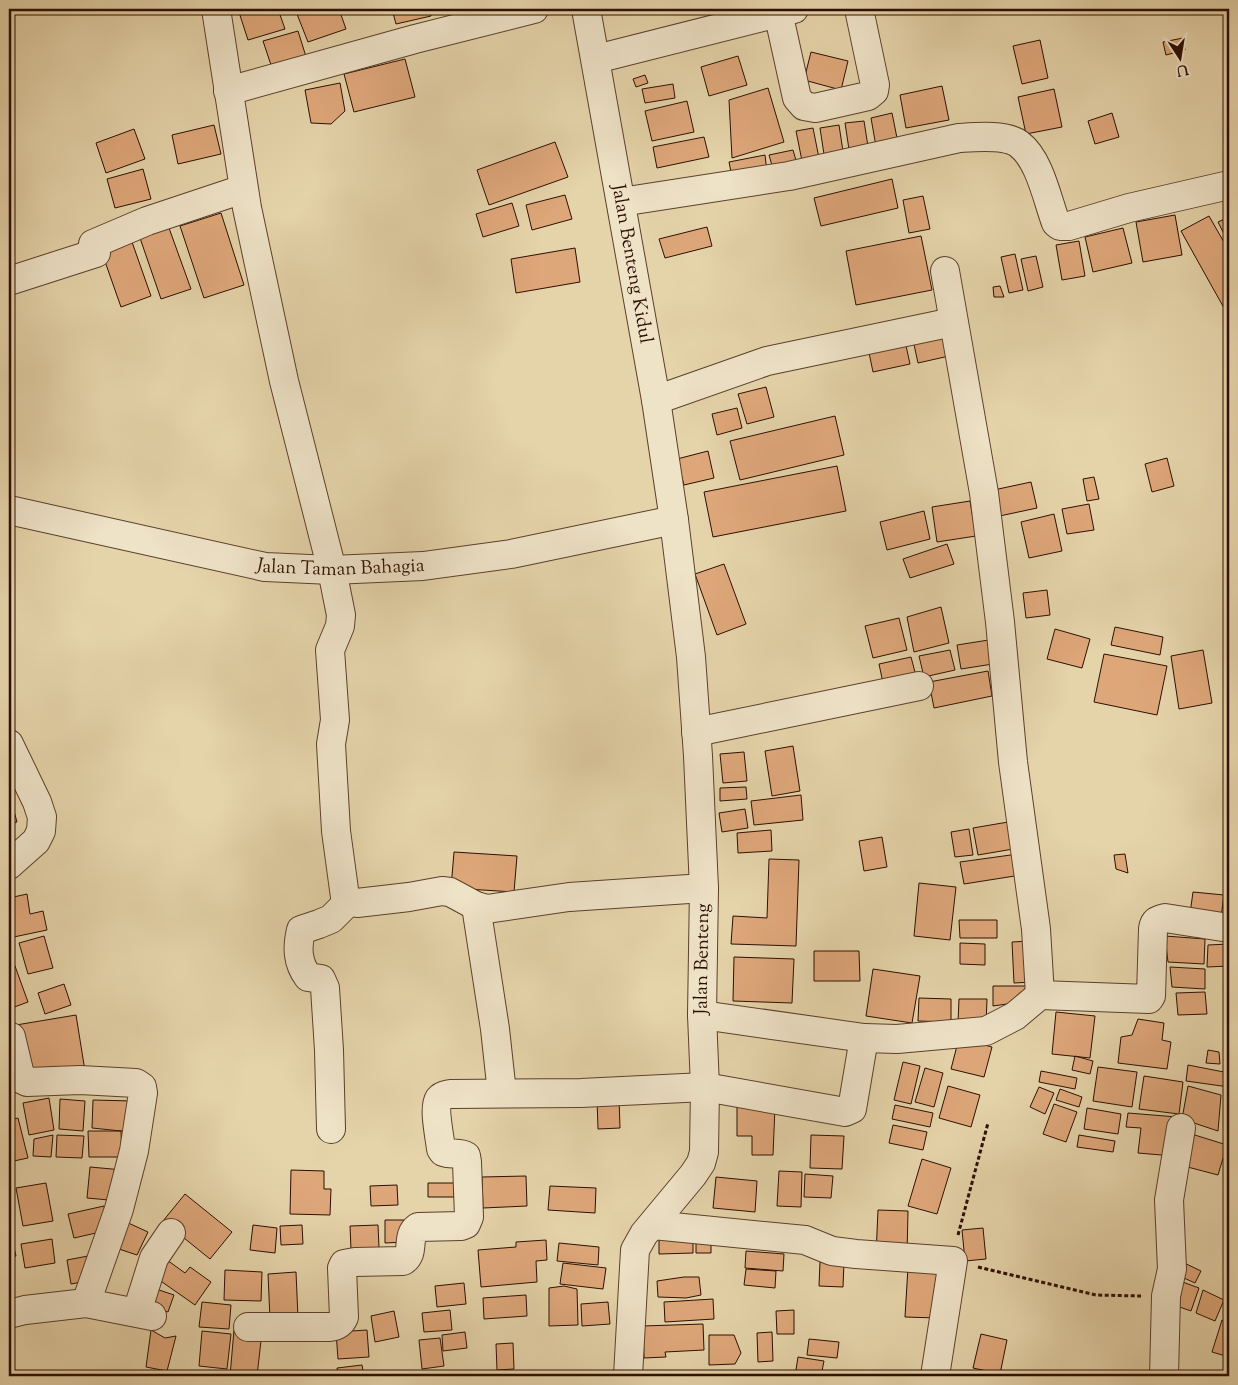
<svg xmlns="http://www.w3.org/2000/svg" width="1238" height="1385" viewBox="0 0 1238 1385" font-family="'Sorts Mill Goudy',serif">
<rect width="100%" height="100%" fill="#e5d3a9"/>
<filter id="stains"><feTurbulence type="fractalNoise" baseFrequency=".004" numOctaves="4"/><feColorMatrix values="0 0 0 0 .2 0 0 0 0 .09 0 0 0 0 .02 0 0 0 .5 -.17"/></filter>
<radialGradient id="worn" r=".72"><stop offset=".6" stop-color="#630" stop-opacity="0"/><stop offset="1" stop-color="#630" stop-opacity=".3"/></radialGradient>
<path fill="#dea77a" stroke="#2d0e03" d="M238,9H278L285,29L248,40Z
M295,9H339L346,29L308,42Z
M392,9H429L431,16L396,24Z
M298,31L308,63L274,74L263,41Z
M1183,38L1185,50L1166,55L1163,42Z
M1040,40L1048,78L1022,84L1013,46Z
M811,52L848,61L841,90L804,80Z
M738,56L747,85L709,96L701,67Z
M405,59L415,97L354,112L344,74Z
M645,75L648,83L636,87L633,79Z
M340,83L345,111L331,124L311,123L305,90Z
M673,84L675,98L645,103L642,89Z
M942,86L949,120L906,128L900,95Z
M768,88L784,142L732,158L729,100Z
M1054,89L1062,127L1026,134L1018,97Z
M687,101L694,132L652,141L645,111Z
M892,113L899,148L877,152L871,118Z
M1112,113L1119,137L1095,144L1088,121Z
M864,121L869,153L850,156L845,123Z
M214,125L221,154L178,164L172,135Z
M839,125L844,158L825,161L820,128Z
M813,128L819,158L802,161L796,131Z
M134,129L145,159L106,173L96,143Z
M704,137L709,157L657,168L653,147Z
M555,142L568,177L489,205L477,170Z
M793,150L799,171L775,176L769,155Z
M765,155L767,172L732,177L729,162Z
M143,169L151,199L115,208L107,179Z
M892,179L898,208L821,226L814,198Z
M565,195L572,219L532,230L526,205Z
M923,196L930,229L909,233L903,200Z
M512,203L519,226L483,237L476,214Z
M221,213L244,285L204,298L180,226Z
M1175,215L1182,255L1143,262L1136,222Z
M1209,216L1229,251V317L1181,231Z
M1229,217V244L1218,222Z
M707,227L712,246L665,258L659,239Z
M169,228L191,289L161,299L140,238Z
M1123,228L1132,263L1093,272L1085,237Z
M921,236L932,290L856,305L846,251Z
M1079,241L1085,276L1062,280L1056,245Z
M132,242L151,296L121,307L102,253Z
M575,248L580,282L516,293L511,259Z
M1015,254L1023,290L1009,293L1001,257Z
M1036,256L1043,287L1028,291L1021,259Z
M1000,286L1004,297H994L993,287Z
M944,334L949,356L918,363L913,340Z
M905,341L910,364L873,372L868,348Z
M766,387L774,417L747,424L738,394Z
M737,408L742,428L717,435L712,414Z
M835,416L844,455L740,480L730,441Z
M708,451L714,478L684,485L677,459Z
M1167,458L1174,486L1152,492L1145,464Z
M837,466L846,511L713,537L704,492Z
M1094,477L1099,499L1087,501L1083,479Z
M1031,482L1037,508L995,517L989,491Z
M970,501L976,536L937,542L932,507Z
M1089,504L1094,530L1067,534L1062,509Z
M924,511L930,539L887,550L880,522Z
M1054,514L1062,551L1029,558L1021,522Z
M947,544L954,564L910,578L903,559Z
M724,564L746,624L717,635L695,574Z
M1047,590L1050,615L1026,618L1023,593Z
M941,607L949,643L914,652L907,617Z
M899,618L907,650L873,658L865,626Z
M1115,627L1163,637L1160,655L1111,645Z
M1055,629L1090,639L1082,668L1047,659Z
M995,639L999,663L961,669L957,645Z
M950,650L955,670L924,677L919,656Z
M1203,650L1212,703L1179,709L1171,656Z
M1104,654L1167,666L1157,715L1094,702Z
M911,657L916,676L883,683L879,664Z
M988,671L992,696L934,708L929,682Z
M793,746L800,791L772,796L765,751Z
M744,752L747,781L723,783L720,754Z
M746,787L747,799L720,801V788Z
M9,793L17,822L9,824Z
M801,795L803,820L754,825L751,801Z
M745,809L748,828L722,832L719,813Z
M1014,821L1019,848L978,855L973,828Z
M969,829L973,855L955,857L951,832Z
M771,830L772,851L738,853L737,833Z
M882,837L887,867L864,871L859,841Z
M454,852L517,856L514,892L451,888Z
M1018,854L1021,875L964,884L960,862Z
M1125,854L1128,873L1116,869L1114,855Z
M769,859L799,860L796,946L731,944L733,916L767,918Z
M919,883L956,887L950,940L914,936Z
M1193,892L1224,895L1220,925L1189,921Z
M27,894L30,914L43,911L47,930L9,938V898Z
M959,920H997V938H960Z
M44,936L53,968L28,974L19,943Z
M1165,936L1205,939L1204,964L1168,962Z
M1030,941L1033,982L1014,983L1012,942Z
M960,943L985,944V965L960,964Z
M1229,944V966L1207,967L1208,945Z
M814,951H859L860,981H814Z
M11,955L28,1002L9,1009V956Z
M734,957L794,959L792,1003L733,1001Z
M1170,967L1205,969V989L1172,987Z
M873,969L920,976L912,1023L866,1016Z
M64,984L71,1005L45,1014L38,993Z
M993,986H1031L1028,1001L993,1006Z
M1205,992L1207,1014L1178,1015L1176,993Z
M919,998L951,999V1022L918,1021Z
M959,999H987L986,1024L958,1023Z
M1056,1012L1095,1016L1090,1058L1052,1054Z
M76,1015L85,1071H26L16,1025Z
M1138,1019L1164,1023L1162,1040L1171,1042L1167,1069L1118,1063L1121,1037L1132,1035Z
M959,1038L992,1047L984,1077L951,1069Z
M1208,1050L1219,1052L1220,1064L1206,1063Z
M1075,1056L1093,1061L1090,1074L1072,1070Z
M903,1062L920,1066L911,1104L894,1100Z
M1188,1065L1229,1073V1087L1186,1081Z
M1098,1067L1137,1072L1132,1107L1093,1101Z
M925,1068L943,1073L934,1107L915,1102Z
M1041,1071L1077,1078L1075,1089L1039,1082Z
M1144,1076L1183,1082L1179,1114L1139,1109Z
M948,1086L980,1095L971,1127L939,1118Z
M1188,1086L1221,1095L1218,1131L1182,1119Z
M1039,1087L1054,1093L1045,1114L1030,1107Z
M1060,1089L1082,1097L1079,1107L1056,1100Z
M49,1098L54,1130L29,1135L23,1103Z
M619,1098L620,1128L598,1129L597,1099Z
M60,1099L85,1101L83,1131L59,1129Z
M93,1100L133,1101L132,1129L121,1131L92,1128Z
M1054,1104L1077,1112L1066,1142L1043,1134Z
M895,1105L933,1113L930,1127L892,1119Z
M737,1106L775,1107L773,1155H752V1136H737Z
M1087,1108L1121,1114L1118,1134L1084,1129Z
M1128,1113L1177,1117L1173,1156L1138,1153L1141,1128L1126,1127Z
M18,1118L28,1158L9,1162V1120Z
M893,1125L927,1132L923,1150L889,1143Z
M88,1131H121L122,1157H89Z
M1185,1132L1227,1145L1218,1175L1180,1165Z
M53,1135L51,1157L33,1156L34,1139Z
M57,1135L84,1136L82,1158L56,1157Z
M811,1135L844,1136L842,1169L810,1168Z
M1079,1135L1115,1141L1113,1152L1077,1147Z
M922,1159L951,1168L937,1214L908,1206Z
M90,1167L123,1170L120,1201L87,1198Z
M291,1170L324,1171V1189H331L330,1215L290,1214Z
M779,1171L802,1172L801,1207L777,1206Z
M805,1174L833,1176L831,1198L804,1197Z
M526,1176L527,1206L483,1208L482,1177Z
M716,1177L757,1181L755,1212L713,1208Z
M46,1183L53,1221L23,1226L16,1188Z
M428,1183H454V1197H428Z
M397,1185L398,1205L371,1206L370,1186Z
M550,1186L596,1188L595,1213L548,1210Z
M185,1194L232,1232L210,1259L163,1221Z
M104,1206L109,1230L74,1238L68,1214Z
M878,1210L908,1211L907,1256L876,1255Z
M385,1220H404L405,1242L385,1243Z
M124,1221L148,1232L137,1255L113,1247Z
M253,1225L277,1228L275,1253L250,1250Z
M302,1225L303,1244L281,1245L280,1226Z
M378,1225L379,1248L351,1249L350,1226Z
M983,1228L986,1259L965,1261L962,1230Z
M659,1231H693V1253L659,1254Z
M696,1232H711V1253H696Z
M12,1239L16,1256L9,1258V1240Z
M52,1239L55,1263L25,1268L21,1244Z
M546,1240L547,1260L536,1261L537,1282L481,1287L478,1250L516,1247V1242Z
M559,1243L599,1247L598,1265L557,1261Z
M746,1251L784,1254L783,1271L745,1268Z
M88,1256L92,1280L71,1284L67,1260Z
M167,1260L185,1273L190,1267L211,1282L195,1305L155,1277Z
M1178,1260L1201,1271L1195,1283L1175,1274Z
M820,1262H844L843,1287L819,1286Z
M563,1263L606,1268L603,1289L560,1284Z
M908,1267L940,1268L937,1318L905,1317Z
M746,1269L776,1271L775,1288L744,1285Z
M225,1270L262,1272L261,1301L224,1300Z
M296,1272L298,1318L270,1319L268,1274Z
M684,1277H699L701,1295L686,1298L658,1297L657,1281Z
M1177,1280L1199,1288L1191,1311L1171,1304Z
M464,1283L466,1304L437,1307L435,1286Z
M564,1286L577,1289L578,1325L549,1326V1288Z
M153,1288L174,1295L168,1312L147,1305Z
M1203,1290L1224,1300L1215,1321L1196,1313Z
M526,1295L527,1316L484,1319L483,1298Z
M713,1299L714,1319L665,1322L664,1302Z
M202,1302L231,1305L229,1329L199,1327Z
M608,1302L610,1324L582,1326L581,1304Z
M450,1310L452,1330L424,1332L422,1313Z
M794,1310V1334H777L776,1311Z
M394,1311L399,1337L375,1342L371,1316Z
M1222,1320L1229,1323V1357L1212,1352Z
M703,1324L704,1350L665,1352L666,1357L644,1358L643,1326Z
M151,1330L165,1338L176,1336L167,1371L146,1367Z
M234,1330L262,1332L257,1376H230Z
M367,1330L369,1357L338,1359L336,1332Z
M202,1331L231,1334L227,1369L199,1366Z
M465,1332L467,1348L443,1351L442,1335Z
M772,1332L773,1361L758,1362L757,1333Z
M981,1334L1007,1340L1000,1374L973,1368Z
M709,1335H734L741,1353L735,1364L709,1365Z
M440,1338L444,1366L422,1369L419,1340Z
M809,1339L839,1342L837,1358L807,1355Z
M513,1343L514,1369L497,1370L496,1344Z
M798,1357L824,1361L821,1376H795Z
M362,1365L364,1376H338L337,1368Z
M741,1371L774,1372V1376H741Z
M708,1372L734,1374V1376H708Z"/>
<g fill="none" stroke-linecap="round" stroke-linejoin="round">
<g stroke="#5b3f2c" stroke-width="30">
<g id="minor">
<path d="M216,9L247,208L284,381L332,570L341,615L340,626L330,650L335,720L331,744L336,831L345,897L349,901L357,903L409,897L442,891L450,892L476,906L487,909L569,897L704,888"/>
<path id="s1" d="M586,9L656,400L674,520L691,657L698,756L704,888L702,1015L705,1087L704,1152L701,1163L693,1175L644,1234L635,1250L628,1376"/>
<path d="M778,12L797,98L804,106L815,108L868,96L874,91L875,85L859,9"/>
<path d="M596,59L794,9"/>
<path d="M228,91L415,39L534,9"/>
<path d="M621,202L789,176L959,138C975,137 1006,134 1019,144C1040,160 1047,199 1056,223L1060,226H1069L1129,208L1229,185"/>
<path d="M945,271L984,493L1000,622L1013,762L1036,929L1040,995"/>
<path d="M9,281L96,253L93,244L147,221L243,189"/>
<path d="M656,400L767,361L953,322"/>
<path id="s2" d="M9,510L265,567L332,570L423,566L511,554L674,520"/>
<path d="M696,732L919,686"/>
<path d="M9,744L37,802L42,817L41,831L36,841L9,865"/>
<path d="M476,906L495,1029L502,1093"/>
<path d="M702,1015L864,1038L897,1039L986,1031L1015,1016L1040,995L1149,999L1151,996L1153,929C1154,921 1157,920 1165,918L1229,928"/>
<path d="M11,1037L20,1075L21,1079L27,1082L80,1080L136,1083L142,1087L143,1093L134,1151L119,1209L86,1303"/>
<path d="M331,1129L329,1050L325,988L321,979L308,977C297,962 297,947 301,930L319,924L331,919L349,901"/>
<path d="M653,1225L805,1240L832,1251L856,1254L953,1261L935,1376"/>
<path d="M137,1312L154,1258L171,1233"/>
<path d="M9,1314L25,1310L86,1303L152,1316"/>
<path d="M248,1327H330C337,1326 341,1324 344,1317L342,1268L344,1264L355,1262L403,1261C416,1253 405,1236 418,1227L461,1226L466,1224L469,1217L467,1162L466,1156C460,1152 450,1155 443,1152L441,1149C440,1138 433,1108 439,1099C442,1095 446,1095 450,1094L581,1093L705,1087L845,1112L852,1109L864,1038"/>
<path d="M1164,1376L1166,1296L1172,1269L1169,1200L1181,1128"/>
</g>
</g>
<path stroke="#2d0e03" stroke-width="3" stroke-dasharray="4 2.5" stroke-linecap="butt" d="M958,1235L988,1123
M978,1267L1096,1295L1141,1296"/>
<use href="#minor" stroke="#eee2c7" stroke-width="28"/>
</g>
<g text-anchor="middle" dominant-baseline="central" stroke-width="4" stroke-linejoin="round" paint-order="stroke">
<g font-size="19" fill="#2d0e03" stroke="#eee2c7">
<text stroke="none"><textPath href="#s1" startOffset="259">Jalan Benteng Kidul</textPath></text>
<text stroke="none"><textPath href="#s2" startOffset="338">Jalan Taman Bahagia</textPath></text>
<text transform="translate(703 959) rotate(-89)">Jalan Benteng</text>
</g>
</g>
<rect width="1238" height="1385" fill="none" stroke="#e5d3a9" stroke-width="30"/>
<rect x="10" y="10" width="1218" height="1365" fill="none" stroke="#2d0e03" stroke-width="2.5"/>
<rect x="15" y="15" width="1208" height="1355" fill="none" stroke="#2d0e03"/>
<g transform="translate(1180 58) rotate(168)" stroke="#eee2c7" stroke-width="4" paint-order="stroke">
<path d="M0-4L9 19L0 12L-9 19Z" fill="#2d0e03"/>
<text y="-8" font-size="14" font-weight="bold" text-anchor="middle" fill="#2d0e03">U</text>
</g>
<rect width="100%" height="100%" filter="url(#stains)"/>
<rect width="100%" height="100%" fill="url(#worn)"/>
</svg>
